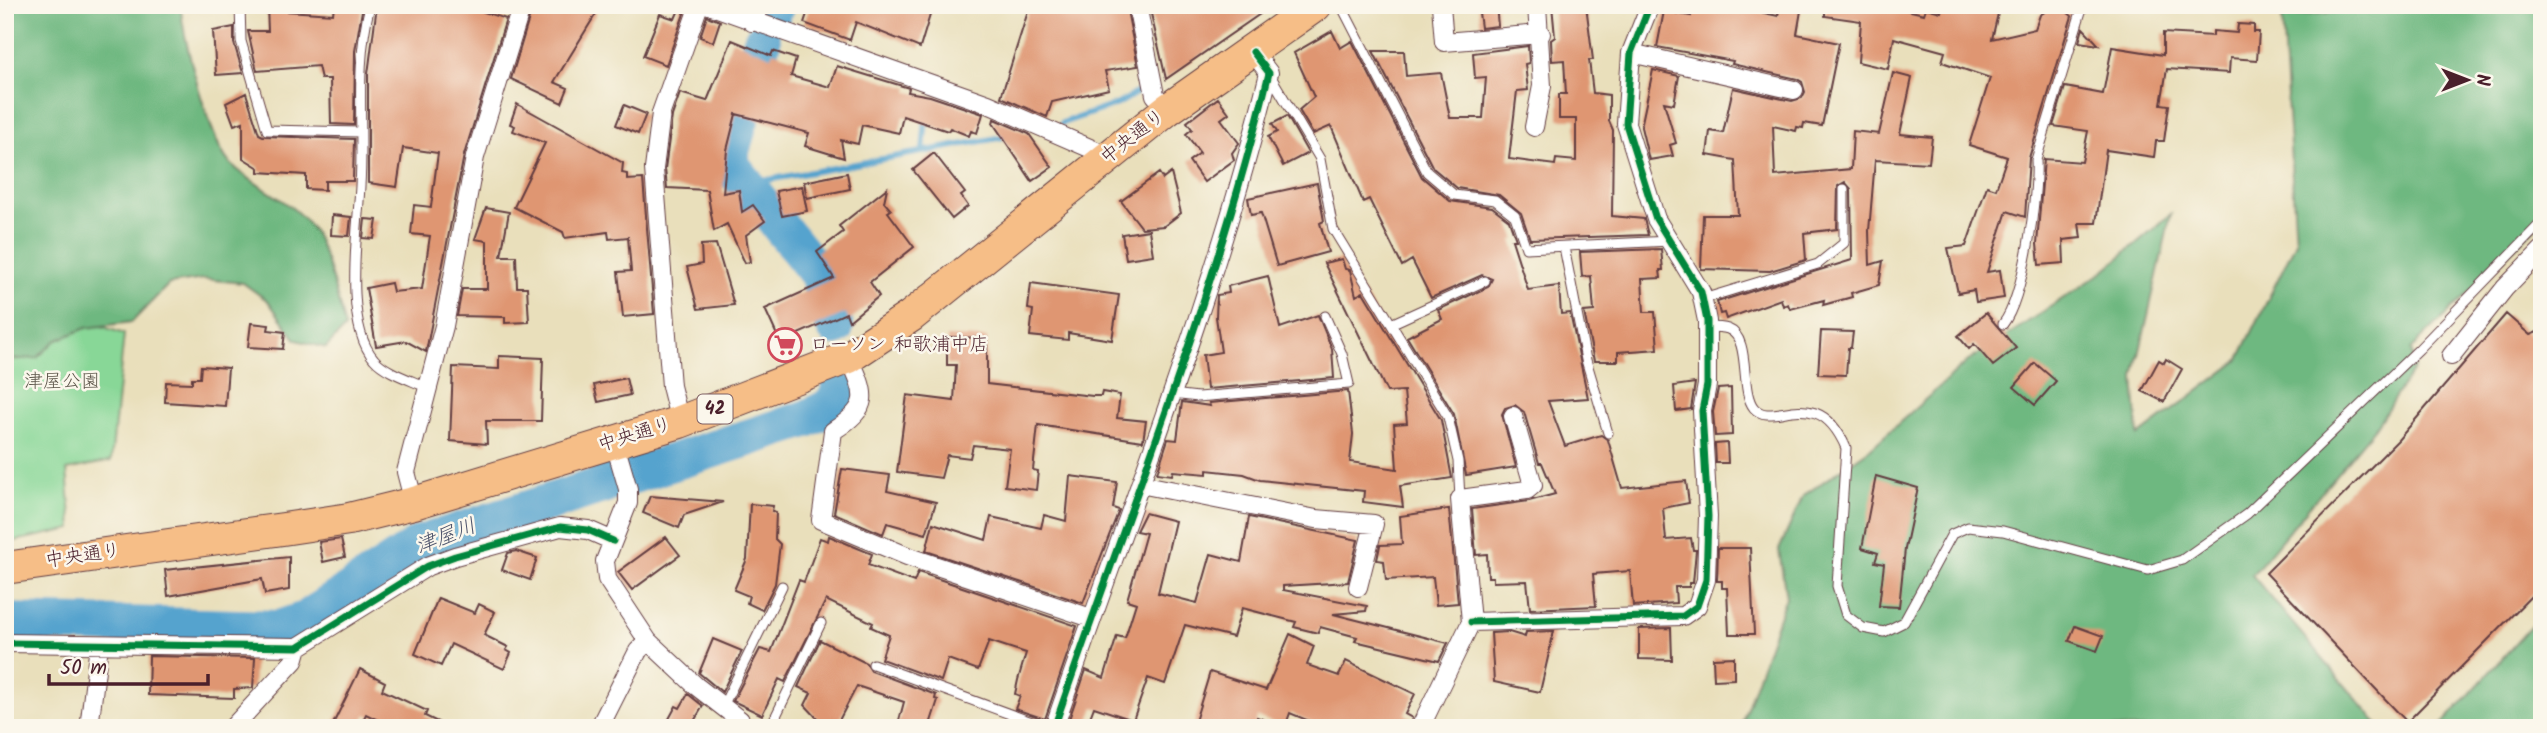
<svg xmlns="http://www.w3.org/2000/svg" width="2547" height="733" viewBox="0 0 2547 733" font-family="Kalam,'Klee One',sans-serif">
<rect width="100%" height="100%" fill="#fbf7ec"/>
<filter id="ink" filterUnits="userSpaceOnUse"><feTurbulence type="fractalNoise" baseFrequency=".0143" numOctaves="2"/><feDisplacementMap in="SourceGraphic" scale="14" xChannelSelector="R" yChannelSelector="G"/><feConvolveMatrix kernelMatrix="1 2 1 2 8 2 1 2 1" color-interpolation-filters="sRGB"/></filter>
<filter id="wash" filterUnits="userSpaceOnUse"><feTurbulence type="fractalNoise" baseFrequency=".00686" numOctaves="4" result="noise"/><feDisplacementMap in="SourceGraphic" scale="28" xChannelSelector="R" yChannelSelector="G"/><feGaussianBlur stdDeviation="1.57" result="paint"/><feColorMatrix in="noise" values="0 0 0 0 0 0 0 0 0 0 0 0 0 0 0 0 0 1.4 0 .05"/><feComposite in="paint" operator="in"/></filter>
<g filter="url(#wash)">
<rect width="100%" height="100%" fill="#e9dfbb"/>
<path fill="#88d797" stroke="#697b61" stroke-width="2" d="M73,316L124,334L111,461L67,470L72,529L5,543V350Z"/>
<path fill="#6eb880" stroke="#5c6c56" stroke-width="2" d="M5,5H181C180,31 212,147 230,163C254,187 290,199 310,226C326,248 338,301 345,328L326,348L296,340L268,301L243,283L204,279L169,284L132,322L86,328L55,341L37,358L5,360Z
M2411,5H2542V221L2411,349L2414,368L2375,428L2252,575L2381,728H1740L1786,597L1779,550L1803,496L1870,449L1967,362L2100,274L2171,214L2134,377L2138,436L2238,361L2296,242L2282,17Z
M2542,614V728H2439Z"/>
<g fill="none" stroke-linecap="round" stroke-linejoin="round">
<path stroke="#54a3ce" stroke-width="6" d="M1062,123L1118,104L1144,88
M923,151L926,118
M754,198L762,181L1009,136"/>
<path stroke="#54a3ce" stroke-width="38" d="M771,16L776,5
M762,41L731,151V165L818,274L835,327
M5,622L279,629L305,620L420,544L806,419L834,405L839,392"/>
</g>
<g id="blocks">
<path fill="#df9672" d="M267,5H286L287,11L333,14L334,5H363L355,51L354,125L331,124L330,79H321L318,66L257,71L248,31H268Z
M377,5H462L506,19L464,155L426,352L406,341L376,346L366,288L391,283L393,292L422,289L430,236L411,234L414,205L431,207L438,153L403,148L397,187L368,183V74Z
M533,5H586L597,12L554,82L568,88L562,103L511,79Z
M681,5H687L666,65L643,56L660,14L675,19Z
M810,5H933L920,48L856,22L850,40L804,23Z
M1030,5H1126L1138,66L1105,71L1109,89L1052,102L1047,117L1001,97Z
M1149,5H1273L1166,79Z
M1478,5H1496L1498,26L1481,28Z
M1552,5H1586L1593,60H1589L1593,93L1609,95V121L1613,130L1612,216L1644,219L1648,235L1530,239L1521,213L1499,195L1457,188L1433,168L1373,51H1404L1406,76L1441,73L1450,118H1483L1486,77L1475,78L1473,53L1528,46L1529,63L1525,64L1528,90L1517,91L1509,159L1555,165L1556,159L1576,161V119H1559V94H1566L1564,60L1552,61L1551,40L1555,37Z
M1693,5H1728L1778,16L1780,5H1802L1797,34L1839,43L1822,126L1804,123L1803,128L1797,127L1796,131L1773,126L1775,176L1851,169L1853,131L1879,134L1893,73L1912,78L1900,134L1932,137L1929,163L1875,160L1869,231L1870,265L1883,261L1879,285L1851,293L1852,297L1823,305L1824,300L1790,309L1788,304L1783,306L1781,299L1726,319L1724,313L1720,314L1717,302L1852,260L1851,189L1845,182L1838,186L1837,229L1804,233L1806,260L1770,271L1701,269L1703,215H1738L1735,160L1707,155L1710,131L1723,133L1733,88L1792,101L1802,98L1805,92L1802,82L1797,79L1732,64L1733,61L1657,47L1664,11L1691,16Z
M1825,5H1885L1924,14L1926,8L1941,12L1943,5H2000L1992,39L2035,29L2040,15L2051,8H2062L2072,16L2029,158L2025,217L2007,211L1987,272L2000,270L2004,298L1976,302L1974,290L1958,293L1948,248L1966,246L1987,186L1996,189L2007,157L1969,145L1990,78L1942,62L1945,52L1894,38L1888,69L1858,62L1861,21L1825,16Z
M707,16L720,21L713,42L700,37Z
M2238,24L2254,25V32H2259L2257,60L2230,58L2229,73L2167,69L2161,104L2169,105L2164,141H2156L2154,157L2106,150L2096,223H2079L2081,238L2063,240L2064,263L2039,265L2037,244L2044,159L2082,162L2088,131L2053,126L2065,87L2103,94L2112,47L2163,55V33L2213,36V31L2237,33Z
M234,27V43L243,73L216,75L213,31Z
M2083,28L2099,45L2079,42Z
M1332,31L1340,48L1352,41L1422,177L1450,201L1492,207L1509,220L1516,240H1512L1528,290L1559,286L1561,314L1570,313L1588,398L1548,401L1565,446L1601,435L1608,440L1622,488L1686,481L1689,503L1663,508L1666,540L1691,538L1693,550H1696L1693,583H1689V587H1675L1676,603L1633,606L1630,571L1593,574L1596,606L1530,609L1527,581L1493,582V577H1488L1487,554L1476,555L1472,509L1529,501L1555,494L1542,463H1539L1524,412L1515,405L1505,408L1502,414L1516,467L1466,475L1454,414L1407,337L1442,319L1438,310L1488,287L1492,279L1482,275L1431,298L1412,260L1402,266L1369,199L1363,202L1331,126L1313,134L1299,110L1314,97L1294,53Z
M732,40L771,56L773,51L796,59L791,76L830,87L837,66L909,88L908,92L930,96L983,114L977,133L971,131L969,136L950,128L948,131L903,116L899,133L862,125L858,144L841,140L844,158L805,146L809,133L736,114L727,150L723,193L739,190L742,212L753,205L765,221L746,235L750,262L745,263L727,224L714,231L707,190L667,188L665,169L672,116L680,93L707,101Z
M1653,70L1679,76L1674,104L1664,102L1676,143L1670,145L1673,156L1649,160L1641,127Z
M246,93L259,134L263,136L354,139L353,181H325V190L306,189V175L259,172V168L243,158V122L234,125L226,103Z
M1218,98L1229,113L1221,119L1239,143L1232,153L1234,160L1204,182L1189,161L1200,153L1186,134L1192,129L1187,122Z
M517,104L623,163L622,173L627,174V180L643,179L654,314L623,317L618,272L631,271L628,237L609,239L608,232L565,238L563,232L514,207L545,143L513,131L515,126L510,124Z
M624,105L646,114L638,134L616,125Z
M1287,116L1308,153L1283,166L1268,137L1277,132L1272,124Z
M994,119L1029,134L1052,167L1032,181L993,123Z
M934,153L965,193L961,196L968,206L952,219L913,170Z
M847,173L850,189L807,198L804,182Z
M1159,173L1163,179L1171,173L1181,213L1164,226L1142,228L1121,201Z
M1317,183L1324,221L1320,223L1328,252L1277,266L1261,213L1251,215L1248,198Z
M802,186L807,211L782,216L776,191Z
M887,188L884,202L891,210L888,212L914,247L870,282L879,296L849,321L846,313L780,342L765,309L834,278L817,252L843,232L839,226Z
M486,208L509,212L501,256H516L517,287H527L529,322L505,323V317L457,316L462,289H487V241L475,239Z
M332,215L351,217L349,236L331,235Z
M365,219L377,220L374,239L363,238Z
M1149,230L1153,255L1126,259L1122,234Z
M716,244L734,305L698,309L687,267L702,264L701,245Z
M1661,249L1663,270H1660L1661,278L1642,279L1644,312H1655L1658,349L1618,352V361H1594L1584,312L1594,311L1591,276L1582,277L1580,252Z
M1342,259L1345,269L1350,270L1356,296L1363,292L1441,420L1452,478L1400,486L1403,507L1363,502L1364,491L1260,480L1244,474L1207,470V474L1173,471L1172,475L1157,473L1168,439L1177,440L1182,402L1210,406L1209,403L1348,391L1353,434L1350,462L1397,469L1394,424L1407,423L1404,391L1387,392L1324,263Z
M1268,276L1280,328L1318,315L1332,349L1334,378L1207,389L1203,355L1221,352L1216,317L1217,295L1229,293L1228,286Z
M1031,283L1119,295L1112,340L1068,333V340L1030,336L1033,310L1028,309Z
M1986,313L2016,348L1993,366L1974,344L1969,349L1958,336Z
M2506,314L2530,335L2542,330V585L2407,722L2266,573L2398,440Z
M251,323L269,325L268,330L285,332L283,349L248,347Z
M1821,331L1853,332L1851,348H1848L1846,375L1818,374Z
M947,337L987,338V384L1093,396H1101L1102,392L1120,395L1117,418L1146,421L1143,441L1038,425L1033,470L1038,471L1036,490L1005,486L1010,449L973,445L970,458L947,455L941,478L897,472L907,395L954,401L956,365H947Z
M499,356L543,358L541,421H486L487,444L450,441L453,367L499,369Z
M2166,359L2182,369L2164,402L2142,391L2159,360L2164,363Z
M2035,363L2056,381L2035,405L2014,387Z
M201,366L228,368L225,406L165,402L166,382L192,383V378H200Z
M626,378L630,395L598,402L594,385Z
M1695,383L1691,409L1676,411L1674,386Z
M1731,388L1732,435L1715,436L1713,412L1718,389Z
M1727,443L1728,463H1716L1715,444Z
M842,469L890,475L887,491L936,502L926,534L887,523L883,534L834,513Z
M1070,476L1117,482L1113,508L1119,510L1083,603L926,551L933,523L986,540L991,517L1041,528L1044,515L1066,521Z
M1876,476L1918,488L1905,549L1899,607L1879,606L1884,564L1875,562L1878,553L1862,548Z
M650,496L723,502L684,515L679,528L643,513Z
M750,504L773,506L772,511L776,512L775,539L780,544L775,584L762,610L747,603L749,596L734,590L747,559Z
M1449,509L1458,603L1436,605L1433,577L1386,580L1384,561L1377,560L1380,545L1402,544L1400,516Z
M1145,513L1175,521L1158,593L1197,603L1211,554L1241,562L1249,517L1358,540L1348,582L1283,586V590L1367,606L1366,611L1333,614L1448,643L1439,661L1355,641L1357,637L1320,627L1318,633L1294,627L1296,622L1242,608L1233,637L1185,625L1165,684L1148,678L1133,720L1094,707L1086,728H1066L1086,670L1104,678L1117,636L1125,638L1136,603L1127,600L1146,533L1136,531Z
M829,536L872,554L868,565L914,582L918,572L1077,626L1045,719L1015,709L1020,696L1015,694L1018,680L1026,653L989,641L978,670L948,659L941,681L881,659L889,635L871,627L873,623L826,600L785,682L779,679L762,715L733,701L760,649L771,652L799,580L804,582L820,538L828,541Z
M666,537L680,555L632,590L618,572Z
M341,539L345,557L323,562L319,542Z
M1718,548H1750L1754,634H1729L1727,588H1722V581H1717Z
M516,551L537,558L530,580L502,570L508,553Z
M289,557V590L265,594L262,579L168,596L165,570Z
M438,598L475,613L479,604L495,612L484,635L508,647L506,650L511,653L504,669L451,644L441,666L415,654Z
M2075,626L2103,636L2097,651L2069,641Z
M1671,628L1672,660L1639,659V629Z
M1554,631L1540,692L1494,682L1491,633L1509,632L1525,637L1526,632Z
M1290,634L1314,646L1307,665L1339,676L1346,661L1415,694L1405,714L1412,718L1409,728H1326L1290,713L1285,727L1257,717L1254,728H1193L1210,672L1266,690Z
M713,639L742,651L722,692L699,673Z
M820,640L866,663L871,671L936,695L935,699L938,700L929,728H897L904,702L857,686L835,728H813L818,719L805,705L811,693L798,687Z
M149,656L255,658L253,688L234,689V698L148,695Z
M1734,657V679L1714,680L1713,658Z
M360,669L385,682L382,690L427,711L425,716L450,728H394L366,714L359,728H331Z
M688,694L703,706L690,728H664L676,706L680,708Z"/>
</g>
</g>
<g filter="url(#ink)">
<use href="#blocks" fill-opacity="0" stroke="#623c41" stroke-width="2"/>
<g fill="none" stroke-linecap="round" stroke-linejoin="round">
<g stroke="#623c41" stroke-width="11">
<path id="lane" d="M240,5L241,41L267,130L360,132
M370,5C354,70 364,123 360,186C358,230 343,324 374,359C385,372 411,380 426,387
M1341,5L1427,172L1454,195L1495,200L1515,216L1526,248L1670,241
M1270,75L1320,159L1333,229L1448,417L1458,461L1460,499
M1564,247L1586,360L1608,433
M1703,299L1818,264L1844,243V189
M1393,323L1485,281
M2003,324C2024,297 2038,195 2036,160L2083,5
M1707,327C1713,327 1722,327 1728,329C1752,338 1739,390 1754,408C1773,430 1817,380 1846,448L1837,586L1846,615L1863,628L1884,632L1904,622L1952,534L1968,527L2003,531L2148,570L2182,560L2247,514L2419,349L2542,222
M1172,394L1198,397L1349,384L1342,354L1325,316
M873,664L1048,728
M723,706L782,586
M770,728L821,623"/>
</g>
<g stroke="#623c41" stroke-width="20">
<path id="street" d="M709,5L988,104L1108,156
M1137,5L1155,95L1167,110
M1441,5L1444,42L1541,34
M752,22L760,5
M1631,53L1794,90
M1534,127L1542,86L1537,5
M2451,356L2505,288L2542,250
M849,357C867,396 871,407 833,431L821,520L907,556L1091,618
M680,422L671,386L654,169L661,113L699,5
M614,441L628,489V503L605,561L607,579L648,641L696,686L740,720L744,728
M1140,484L1316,519L1374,524L1358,587
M414,503L406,472L444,326L475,157L522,5
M1471,622L1683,616L1697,606L1706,580L1708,516L1702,411L1707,385V321L1701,292L1656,219L1626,124L1631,53L1650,5
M5,643L298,647L428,566L455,556L560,527L588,530L613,541
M89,728L99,645
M232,728L294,661L298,647
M599,728L638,651L648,641
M1054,728C1128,511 1215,296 1269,73L1253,52
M1420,728L1471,622L1460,499L1527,490L1533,485L1513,416"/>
</g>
<g stroke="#623c41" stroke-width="34">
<path id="highway" d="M5,568L283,529L349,519L414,503L680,422L849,357L911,316L1167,110L1316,5"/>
</g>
<use href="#lane" stroke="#fff" stroke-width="9"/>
<use href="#street" stroke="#fff" stroke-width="18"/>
<use href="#highway" stroke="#f6be87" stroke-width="32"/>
<g stroke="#fbf7ec" stroke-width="11">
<path id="cycleway" d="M1471,622L1683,616L1697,606L1706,580L1708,516L1702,411L1707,385V321L1701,292L1656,219L1626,124L1631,53L1650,5
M5,643L298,647L428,566L455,556L560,527L588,530L613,541
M1054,728C1128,511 1215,296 1269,73L1253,52"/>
</g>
<use href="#cycleway" stroke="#00873e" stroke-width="7"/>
</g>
</g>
<defs>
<g id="supermarket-ring" transform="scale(1.75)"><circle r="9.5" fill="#fbf7ec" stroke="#d1495b" stroke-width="1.5"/><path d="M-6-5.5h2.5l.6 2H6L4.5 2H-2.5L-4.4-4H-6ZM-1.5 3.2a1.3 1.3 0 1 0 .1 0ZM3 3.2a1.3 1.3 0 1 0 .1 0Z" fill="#d1495b"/></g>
</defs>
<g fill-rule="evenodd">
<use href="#supermarket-ring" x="785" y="345"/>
</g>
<g text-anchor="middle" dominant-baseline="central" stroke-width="5" stroke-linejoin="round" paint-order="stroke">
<rect fill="#fbf7ec" stroke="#7f6065" stroke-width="2" x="697.5" y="394.5" width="35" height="29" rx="5"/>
<g font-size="18" font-weight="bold" fill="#4a1f2b">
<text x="715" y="409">42</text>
</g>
<g font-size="19" fill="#4a1f2b" stroke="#fbf7ec">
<text transform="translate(1133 137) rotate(-38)">中央通り</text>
<text transform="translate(635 435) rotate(-17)">中央通り</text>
<text transform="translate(83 556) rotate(-8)">中央通り</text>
</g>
<g font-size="19" fill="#4a1f2b" stroke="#fbf7ec" text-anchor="start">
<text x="810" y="345">ローソン 和歌浦中店</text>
</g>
<g font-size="19" fill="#5d564b" stroke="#fbf7ec">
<text x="62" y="382">津屋公園</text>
</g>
<g font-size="21" font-style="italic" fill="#4e546c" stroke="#fbf7ec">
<text transform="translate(446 537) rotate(-21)">津屋川</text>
</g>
</g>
<rect width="2547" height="733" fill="none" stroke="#fbf7ec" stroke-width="28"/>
<g transform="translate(2467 80) rotate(90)" stroke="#fbf7ec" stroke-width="5" paint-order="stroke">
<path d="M0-5L12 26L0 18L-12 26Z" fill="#4a1f2b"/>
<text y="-10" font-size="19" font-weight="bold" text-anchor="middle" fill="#4a1f2b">N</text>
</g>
<path d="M49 674v10h159v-10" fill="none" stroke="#4a1f2b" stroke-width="3.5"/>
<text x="60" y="674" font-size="21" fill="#4a1f2b" stroke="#fbf7ec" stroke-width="5" paint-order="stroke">50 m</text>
</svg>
